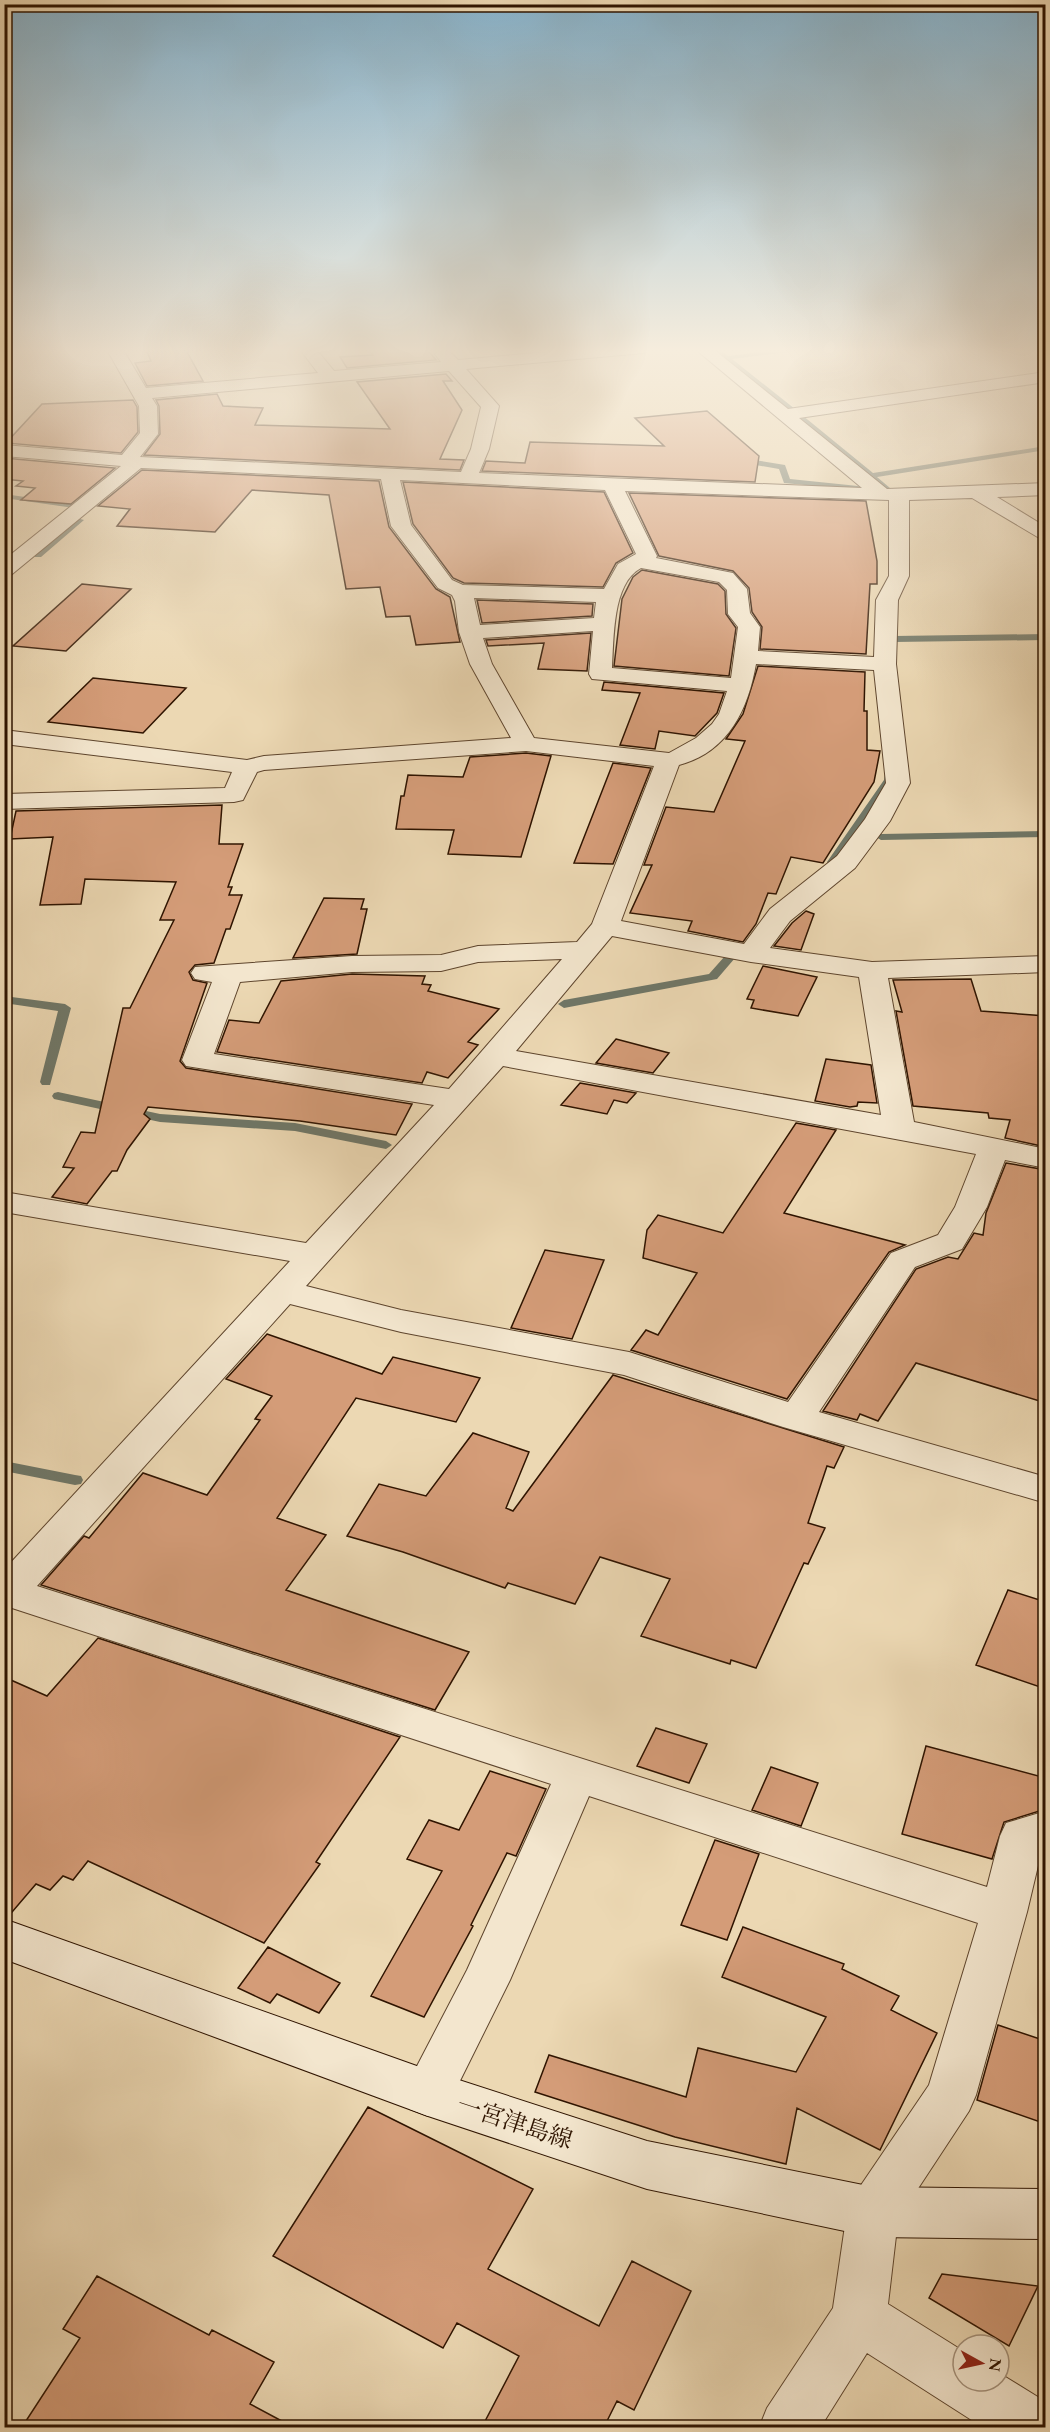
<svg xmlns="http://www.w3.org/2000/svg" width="1050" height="2432" viewBox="0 0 1050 2432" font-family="'EB Garamond','Noto Serif JP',serif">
<rect width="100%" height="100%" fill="#ecd8b3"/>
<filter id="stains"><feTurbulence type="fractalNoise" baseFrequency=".00333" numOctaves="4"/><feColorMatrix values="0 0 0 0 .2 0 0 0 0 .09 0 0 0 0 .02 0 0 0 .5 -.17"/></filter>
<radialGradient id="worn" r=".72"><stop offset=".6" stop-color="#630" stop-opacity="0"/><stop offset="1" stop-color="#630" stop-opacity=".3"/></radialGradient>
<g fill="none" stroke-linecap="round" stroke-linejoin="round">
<path fill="#6f7768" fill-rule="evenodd" d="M4,348H25L4,351Z
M711,348H718L728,356L791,348H808L805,350L732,359L795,409V413H789Z
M796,415H802L873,473L1046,446V450L877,477L890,488H905L909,490L905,492H888L796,419Z
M742,458L785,465L790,479L858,486L862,488L858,490L784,483L779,469L739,462L738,460Z
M4,494L74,504L78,506L74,508L4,498Z
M77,518L84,520L41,557H35V553Z
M1046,634V640L894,642L890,639L894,636Z
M889,773L893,774L894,780L836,864H828L827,862L884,780L885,774Z
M1046,831V837L881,840L876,837L881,834Z
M729,955L735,958L717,979L564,1008L558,1004L564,1000L709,974L725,956Z
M4,996L65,1004L71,1008L50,1085H42L40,1082L58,1011L4,1003Z
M58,1092L160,1114L295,1123L386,1141L392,1145L386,1149L295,1131L160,1122L54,1099L52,1096L54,1093Z
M4,1461L75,1475L81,1476L83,1480L81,1484L75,1485L4,1471Z"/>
</g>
<path fill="#d49c78" stroke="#2f1400" stroke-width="1.5" d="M367,348H426L436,360L347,368L340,357L373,355Z
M186,350L203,381L147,386L135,363L151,361L147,352Z
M446,374L452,381H443L462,410L440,459L464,460L460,470L144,455L160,434L159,406L156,400L217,394L223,406L263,408L255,425L390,429L357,382Z
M133,400L137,407L138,432L121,453L6,443L42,404Z
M707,411L759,456L755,482L482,471L486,461L525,463L530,442L664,446L635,418Z
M4,458L115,468L71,504L21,500L35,488L16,486L23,481L4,479Z
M142,470L379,481L389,527L436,589L450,597L460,642L416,645L410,616L386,617L380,587L346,589L329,495L252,490L215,532L117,526L130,509L98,506Z
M403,482L604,492L633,553L616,563L603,587L464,583L453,578L413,524Z
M629,493L866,501L877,561V584H870L866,654L760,649L762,627L752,612L749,588L733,571L659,556Z
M642,570L718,584L725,591L726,614L736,628L729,676L614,666L622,599L633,577Z
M82,584L131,589L66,651L13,646Z
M477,600L593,604L592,616L482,623Z
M591,633L587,671L538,669L544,643L488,646L486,640Z
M758,666L865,672L864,711H867V750L880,751L874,782L823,863L791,857L776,894L768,893L756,924L743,942L688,931L692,921L630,913L652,865H644L666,807L714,812L745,741L726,739L743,714Z
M93,678L186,688L143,733L48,722Z
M604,682L724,693L717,713L695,736L659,731L655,749L620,745L640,693L602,690Z
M526,753L551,756L521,857L448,854L454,830L396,829L401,796H404L408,775L463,777L470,757Z
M613,763L651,768L613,864L574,863Z
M222,805L219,844H243L228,887H232L229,895H242L230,929H226L214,963L195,965L189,972L193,980L207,983L180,1061L186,1068L412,1104L396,1135L300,1121L148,1107L144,1114L150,1119L127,1150L117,1171H112L87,1204L52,1197L74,1168L63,1167L81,1132L95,1133L123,1008H130L174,920H160L176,882L85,879L81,904L40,905L53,837L10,839L16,811Z
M324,898L364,899L361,909H367L357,954L293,958Z
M806,911L814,914L801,950L774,946L792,923Z
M763,966L817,977L798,1016L751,1008L754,1000L747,999Z
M352,974L425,976L422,984L431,985L428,991L499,1009L468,1042L478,1045L448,1078L427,1072L422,1083L217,1052L229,1020L259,1023L281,981Z
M971,979L981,1011L1046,1016V1147L1005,1138L1010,1120L989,1118L988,1113L913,1106L896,1011L902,1012L893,980Z
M616,1039L669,1053L653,1073L596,1063Z
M826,1059L871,1065L877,1103L858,1102L857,1106L850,1107L815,1101Z
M580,1083L636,1093L627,1103L614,1100L607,1114L561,1105Z
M796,1123L836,1130L784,1213L905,1245L889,1252L787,1399L631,1350L646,1330L658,1335L697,1273L643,1258L647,1230L658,1215L723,1233Z
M1006,1163L1046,1170V1403L916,1363L878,1421L860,1414L857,1420L823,1411L916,1269L948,1257L958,1259L974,1233L983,1235L986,1213Z
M545,1250L604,1260L572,1339L511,1328Z
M267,1334L382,1374L393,1357L480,1378L456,1422L356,1398L277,1518L326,1535L286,1590L469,1652L435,1710L41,1585L84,1536L89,1538L143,1473L207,1495L260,1420L255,1419L272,1396L226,1379Z
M613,1375L844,1447L834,1468L827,1466L808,1523L825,1528L808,1564L804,1563L756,1668L731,1660L730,1664L641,1636L670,1579L600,1557L575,1604L508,1583L505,1588L403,1552L347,1536L379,1484L426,1496L473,1433L529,1452L506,1508L513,1511Z
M1008,1590L1046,1602V1689L976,1665Z
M98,1638L400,1737L316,1862L320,1864L264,1943L88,1861L73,1880L63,1876L50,1890L36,1884L7,1918L4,1917V1677L47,1696Z
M656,1728L707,1744L689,1783L637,1766Z
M926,1746L1046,1778V1809L1004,1822L992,1859L902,1834Z
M771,1767L818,1783L801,1826L752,1810Z
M490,1771L546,1789L516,1856L507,1853L471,1925L473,1926L424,2017L371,1996L442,1871L407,1859L429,1820L459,1830Z
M715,1840L759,1854L727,1940L681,1925Z
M743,1927L844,1964L842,1969L899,1996L891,2010L937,2033L880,2150L797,2108L786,2164L675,2137L535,2092L549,2055L686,2097L698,2048L796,2072L826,2017L722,1977Z
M268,1947L340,1983L319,2013L277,1994L270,2003L238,1988Z
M998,2025L1046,2041V2124L977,2100Z
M368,2107L533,2189L488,2269L599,2326L632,2261L691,2291L634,2410L617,2401L604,2427H482L519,2356L457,2323L443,2348L273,2256Z
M942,2274L1038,2286L1009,2346L929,2298Z
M97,2276L209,2335L212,2330L274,2362L250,2404L293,2427H22L80,2338L63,2329Z"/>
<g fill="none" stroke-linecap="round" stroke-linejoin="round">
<g stroke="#5e452d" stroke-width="2">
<path id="minor" d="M106,348H122L146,388L318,373L299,348H315L334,371L441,362L435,354L443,349L449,351L458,360L593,348H652L644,353L466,369L499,406L489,449L479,473L862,488L694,348H712L788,409L1046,372V382L799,418L887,489L1046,483V495L997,497L1046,527V542L972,498L909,500V576L898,600L896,664L910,783L890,821L855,868L790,921L770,948L872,962L1046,956V972L888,978L914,1122L1046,1149V1168L1005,1160L987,1207L962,1249L915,1267L819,1412L1046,1477V1503L783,1427L624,1375L401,1332L290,1304L37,1586L987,1887L1000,1836L1006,1823L1046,1811V1847L1042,1849L1027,1912L976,2095L969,2111L898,2219L888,2304L963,2351V2381H999V2373L1046,2402V2428H984L867,2353L820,2428H759L767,2408L833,2308L847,2212L855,2194L929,2085L978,1923L589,1796L510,1980L446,2109L428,2116L410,2109L403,2093L467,1970L551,1784L12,1608L4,1611V1570L290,1261L4,1212V1192L306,1243L434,1105L186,1066L182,1060L212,982L195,979L191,973L195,967L352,956L441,955L478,946L577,942L592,924L654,766L526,751L264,770L257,772L243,800L234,802L4,809V794L225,788L232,772L4,744V730L247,760L264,756L511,738L470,664L459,632L455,601L452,595L438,588L391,526L381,479L141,468L11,575L4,577V560L121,466L4,456V445L122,455L140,433L139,406ZM449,371L481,407L471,449L461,472L140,457L158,434L157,406L152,398ZM400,480L605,490L636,554L618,564L604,589L463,585L452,580L411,525ZM625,491L889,500V576L876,600L874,657L758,651L760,627L750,613L747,589L733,573L656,558L657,556ZM641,568L719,582L727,590L728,614L738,627L731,678L612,668C614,639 612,583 641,568ZM474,598L596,602L594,618L480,625ZM593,631L589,674L592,679L727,691L719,714L712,724L696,738L669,753L534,738L492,664L483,638ZM756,664L874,670L886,783L865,819L837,856L770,909L744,944L621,921L679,765C728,752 748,710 756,664ZM612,936L751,962L859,977L881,1115L516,1051ZM562,959L449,1089L214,1054L240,982L352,972L441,971L478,962ZM503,1066L976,1154L955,1207L938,1235L891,1253L788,1402L629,1352L401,1310L306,1286Z"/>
</g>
<g stroke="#2f1400" stroke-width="2">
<path id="secondary" d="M4,1919L428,2070L647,2141L873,2187L1046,2189V2239L873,2237L647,2189L428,2116L4,1959Z"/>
</g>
<use href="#minor" fill="#f3e6ce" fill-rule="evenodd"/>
<use href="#secondary" fill="#f3e6ce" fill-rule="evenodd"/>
</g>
<linearGradient id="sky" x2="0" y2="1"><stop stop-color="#88b6d1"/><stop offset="0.51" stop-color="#f6eddd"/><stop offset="1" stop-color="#f6eddd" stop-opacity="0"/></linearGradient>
<rect width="1050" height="688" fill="url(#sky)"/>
<g text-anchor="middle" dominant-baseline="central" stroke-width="5" stroke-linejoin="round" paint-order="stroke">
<g font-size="24" fill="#2f1400" stroke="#f3e6ce">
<text transform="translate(515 2122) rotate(18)">一宮津島線</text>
</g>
</g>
<rect width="1050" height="2432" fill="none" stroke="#ecd8b3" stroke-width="24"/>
<rect x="6" y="6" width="1038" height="2420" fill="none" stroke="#2f1400" stroke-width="3"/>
<rect x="12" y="12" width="1026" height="2408" fill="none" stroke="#2f1400" stroke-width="1.5"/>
<g transform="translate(981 2363) rotate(98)"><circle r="28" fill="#f3e6ce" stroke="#a5927c" stroke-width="1.5"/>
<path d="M0-4.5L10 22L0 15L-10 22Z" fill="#8f2418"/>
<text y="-9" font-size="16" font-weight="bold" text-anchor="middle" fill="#2f1400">N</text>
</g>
<rect width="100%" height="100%" filter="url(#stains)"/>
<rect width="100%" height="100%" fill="url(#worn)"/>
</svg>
